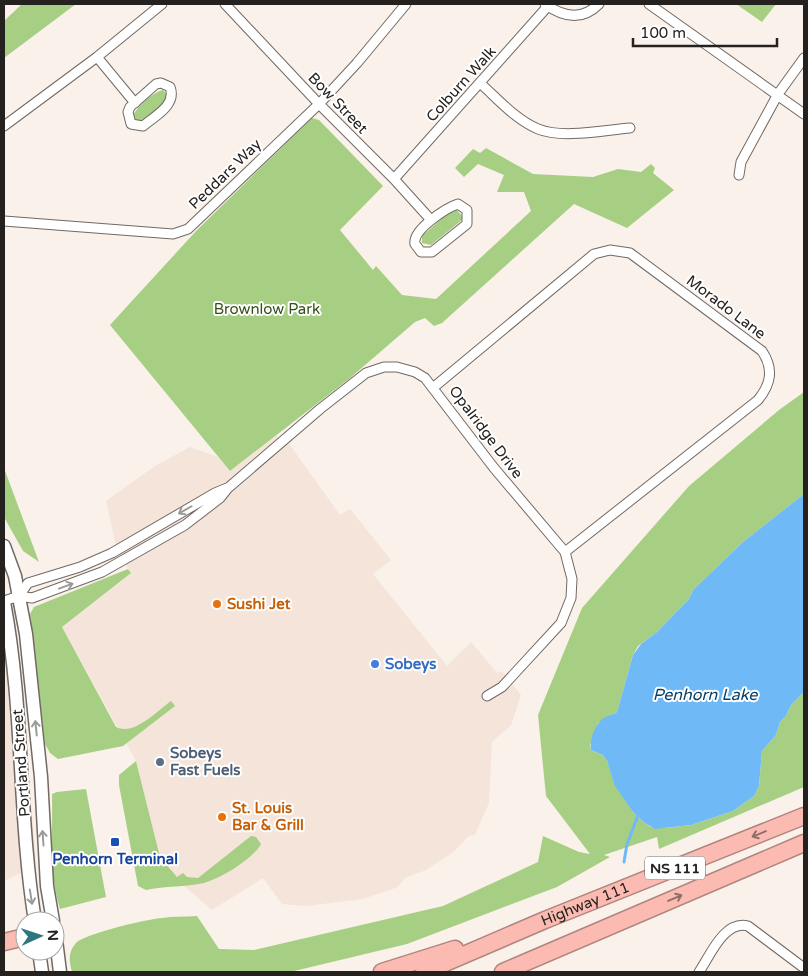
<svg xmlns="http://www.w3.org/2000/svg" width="808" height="976" viewBox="0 0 808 976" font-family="'Varela Round',sans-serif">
<rect width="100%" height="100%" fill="#faf1ea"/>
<path fill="#f4e4d9" d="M276,436L287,441L340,515L350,509L391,560L373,574L447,666L471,642L497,673L502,671L521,695L511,725L492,742L489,803L481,821L475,835L469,836L452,853L426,870L405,878L398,887L363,899L306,906L282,904L263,878L212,910L184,886L160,857L136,761L62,627L131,573L117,550L106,501L155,466L190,447L218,457L230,471Z
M11,605L18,646L36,861L35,866L4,881V609Z"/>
<path fill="#a7cf84" d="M22,4H76L4,58V21Z
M736,4H776L762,22Z
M163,90L168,96C162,109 148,120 135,123L132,117C137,107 153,92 163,90Z
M312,118L319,120L383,186L340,230L373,270L376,266L402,295L436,299L531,211L524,192H497L504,175L478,164L464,177L455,168L473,149L480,153L486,148L533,174L593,177L618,169L641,172L651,164L655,168L653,173L674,190L627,228L574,204L442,323L434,326L425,318L415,322L350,378L230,471L110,325L197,230Z
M457,210L462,216V220L431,245L422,243V236L446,215Z
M804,392V494L743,542L693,590L689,599L657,632L638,646L633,655L617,712L598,723L590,745L591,750L603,755L607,761L615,784L633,812L645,823L651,827L665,828L691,825L733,811L754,796L759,786L762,751L776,735L780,722L786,716L791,705L804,692V787L659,849L657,837L604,855L610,857L557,887L407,944L290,972H72C69,961 68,952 76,943C84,934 147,919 162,918C173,916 185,917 197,916L219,949L254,950L443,906L538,862L543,836L579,852L590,854L546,796L538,715L582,608L689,486L779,410Z
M4,468L39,562L23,551L4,517Z
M128,569L131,573L62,627L116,727C134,736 156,712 171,701L175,706L123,746L58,759L50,753L45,744L30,614L34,607Z
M136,761L160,857L177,877L183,873L187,877L198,878L251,836L256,837L261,844C253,859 220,879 204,883C185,887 165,886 146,890L138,886L119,785V775Z
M86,789L106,897L60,909C48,870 53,834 52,794L57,792Z"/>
<path fill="#6fb9f7" d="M804,494V692L791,705L786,716L780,722L776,735L762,751L759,786L754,796L733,811L691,825L655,829L645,823L633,812L615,786L607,761L603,755L591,750C589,740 596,721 606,717C610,715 613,715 617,712L633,655L641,644L657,632L689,599L693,590L743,542Z"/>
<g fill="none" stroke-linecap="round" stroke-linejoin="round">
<path stroke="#6fb9f7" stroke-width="3" d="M624,862L627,844L639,813"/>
<g stroke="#716964" stroke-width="11">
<path id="street" d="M225,4L319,104L394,179L431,220
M545,4C563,17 582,21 599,4
M649,4L804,114
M97,57L135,103
M161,83L170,87C177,105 155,116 143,126L131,124L128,112L130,107L156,84Z
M481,84C498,99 516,120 538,129C563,139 604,130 630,128
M4,126L97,57L162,4
M739,175L741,162L778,94L804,58
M394,179L548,6
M458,204L467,210V224L432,252H421L415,244C412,230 446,208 458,204Z
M4,221L173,234L188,229L319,104L357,63L406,4
M434,387L594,254L610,250L630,253L762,351C774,369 771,384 758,400L565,552
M19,596L28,583L80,567L112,553L215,493L227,488
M4,601L19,596L32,598L102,572L185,525L220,498L228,488L320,409L366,373L384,367H397L415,372L425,378L494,468L565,552L572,579L571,598L561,623L502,687L487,696
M699,972C710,956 724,920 748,926L804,968"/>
</g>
<g stroke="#716964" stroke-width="15">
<path id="secondary" d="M4,546L15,576L26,634L41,777L47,886L53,921
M4,602C24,707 18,816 35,921
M55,932L60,972
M39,951L42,972"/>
</g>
<g stroke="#b0857e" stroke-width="19">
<g id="highway">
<path d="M4,942L25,937"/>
<path d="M382,972L455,949"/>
<path id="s1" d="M424,972L545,920L804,816"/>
<path d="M503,972L804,843"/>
</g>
</g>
<use href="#street" stroke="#fff" stroke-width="9"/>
<use href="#secondary" stroke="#fff" stroke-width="12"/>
<use href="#highway" stroke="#fbbbb2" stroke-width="16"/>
</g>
<defs><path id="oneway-shaft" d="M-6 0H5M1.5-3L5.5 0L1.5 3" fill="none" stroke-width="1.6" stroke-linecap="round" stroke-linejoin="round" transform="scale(1.25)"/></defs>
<g stroke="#9c9b9a">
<use href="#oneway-shaft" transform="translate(185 510) rotate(150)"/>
<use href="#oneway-shaft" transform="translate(66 586) rotate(-20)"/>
<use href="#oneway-shaft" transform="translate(36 728) rotate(-96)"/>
<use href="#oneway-shaft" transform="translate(43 838) rotate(-94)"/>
<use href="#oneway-shaft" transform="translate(31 897) rotate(81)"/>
</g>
<g stroke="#906e68">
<use href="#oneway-shaft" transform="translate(759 834) rotate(158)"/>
<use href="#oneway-shaft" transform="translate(675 898) rotate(-23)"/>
</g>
<g fill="#e8710a" stroke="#fff" stroke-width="2">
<circle cx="217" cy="604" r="5"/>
<circle cx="222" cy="817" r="5"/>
</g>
<circle fill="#3f7fe0" stroke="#fff" stroke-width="2" cx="375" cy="664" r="5"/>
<circle fill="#5c6f8a" stroke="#fff" stroke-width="2" cx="160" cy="762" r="5"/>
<rect fill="#1a4fb4" stroke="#fff" stroke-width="2" x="110" y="837" width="10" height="10" rx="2.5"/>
<g text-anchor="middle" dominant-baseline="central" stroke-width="4" stroke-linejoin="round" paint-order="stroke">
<rect fill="#fff" stroke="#666462" stroke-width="1" x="645" y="856.5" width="60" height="23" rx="4"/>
<g font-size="14" font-weight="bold" fill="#24211e">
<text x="675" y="868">NS 111</text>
</g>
<g font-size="15" fill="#24211e" stroke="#fff">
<text transform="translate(461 84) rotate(-48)">Colburn Walk</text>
<text transform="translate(338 103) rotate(46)">Bow Street</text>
<text transform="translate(225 174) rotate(-44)">Peddars Way</text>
<text transform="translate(726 307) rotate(37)">Morado Lane</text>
<text transform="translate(486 432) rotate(53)">Opalridge Drive</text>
<text transform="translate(21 763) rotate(-94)">Portland Street</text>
<text stroke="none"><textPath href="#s1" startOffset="175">Highway 111</textPath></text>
</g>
<g font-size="15" fill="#334e16" stroke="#fff">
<text x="267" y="309">Brownlow Park</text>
</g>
<g font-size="15" font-weight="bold" fill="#c56008" stroke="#fff" text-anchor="start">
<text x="227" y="604">Sushi Jet</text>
<text x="232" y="808">St. Louis<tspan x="232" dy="17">Bar &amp; Grill</tspan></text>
</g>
<g font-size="15" font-weight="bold" fill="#366cbe" stroke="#fff" text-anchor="start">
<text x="385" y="664">Sobeys</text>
</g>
<g font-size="15" font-weight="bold" fill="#4e5e75" stroke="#fff" text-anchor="start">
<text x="170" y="753">Sobeys<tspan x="170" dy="17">Fast Fuels</tspan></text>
</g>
<g font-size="15" font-weight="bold" fill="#164399" stroke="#fff">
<text x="115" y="859">Penhorn Terminal</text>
</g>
<g font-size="16" font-style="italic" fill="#074169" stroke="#fff">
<text x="705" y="695">Penhorn Lake</text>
</g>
</g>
<rect width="808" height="976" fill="none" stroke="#24211e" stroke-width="10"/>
<g transform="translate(40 936) rotate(87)"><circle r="24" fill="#ffffff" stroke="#a7a6a5"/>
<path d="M0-4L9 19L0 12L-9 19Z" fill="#2e777e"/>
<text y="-8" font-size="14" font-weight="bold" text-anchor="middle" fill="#24211e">N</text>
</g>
<path d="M633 38v8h144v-8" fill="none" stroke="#24211e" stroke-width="2.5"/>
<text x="640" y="38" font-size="15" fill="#24211e" stroke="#ffffff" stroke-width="4" paint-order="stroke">100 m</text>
</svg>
